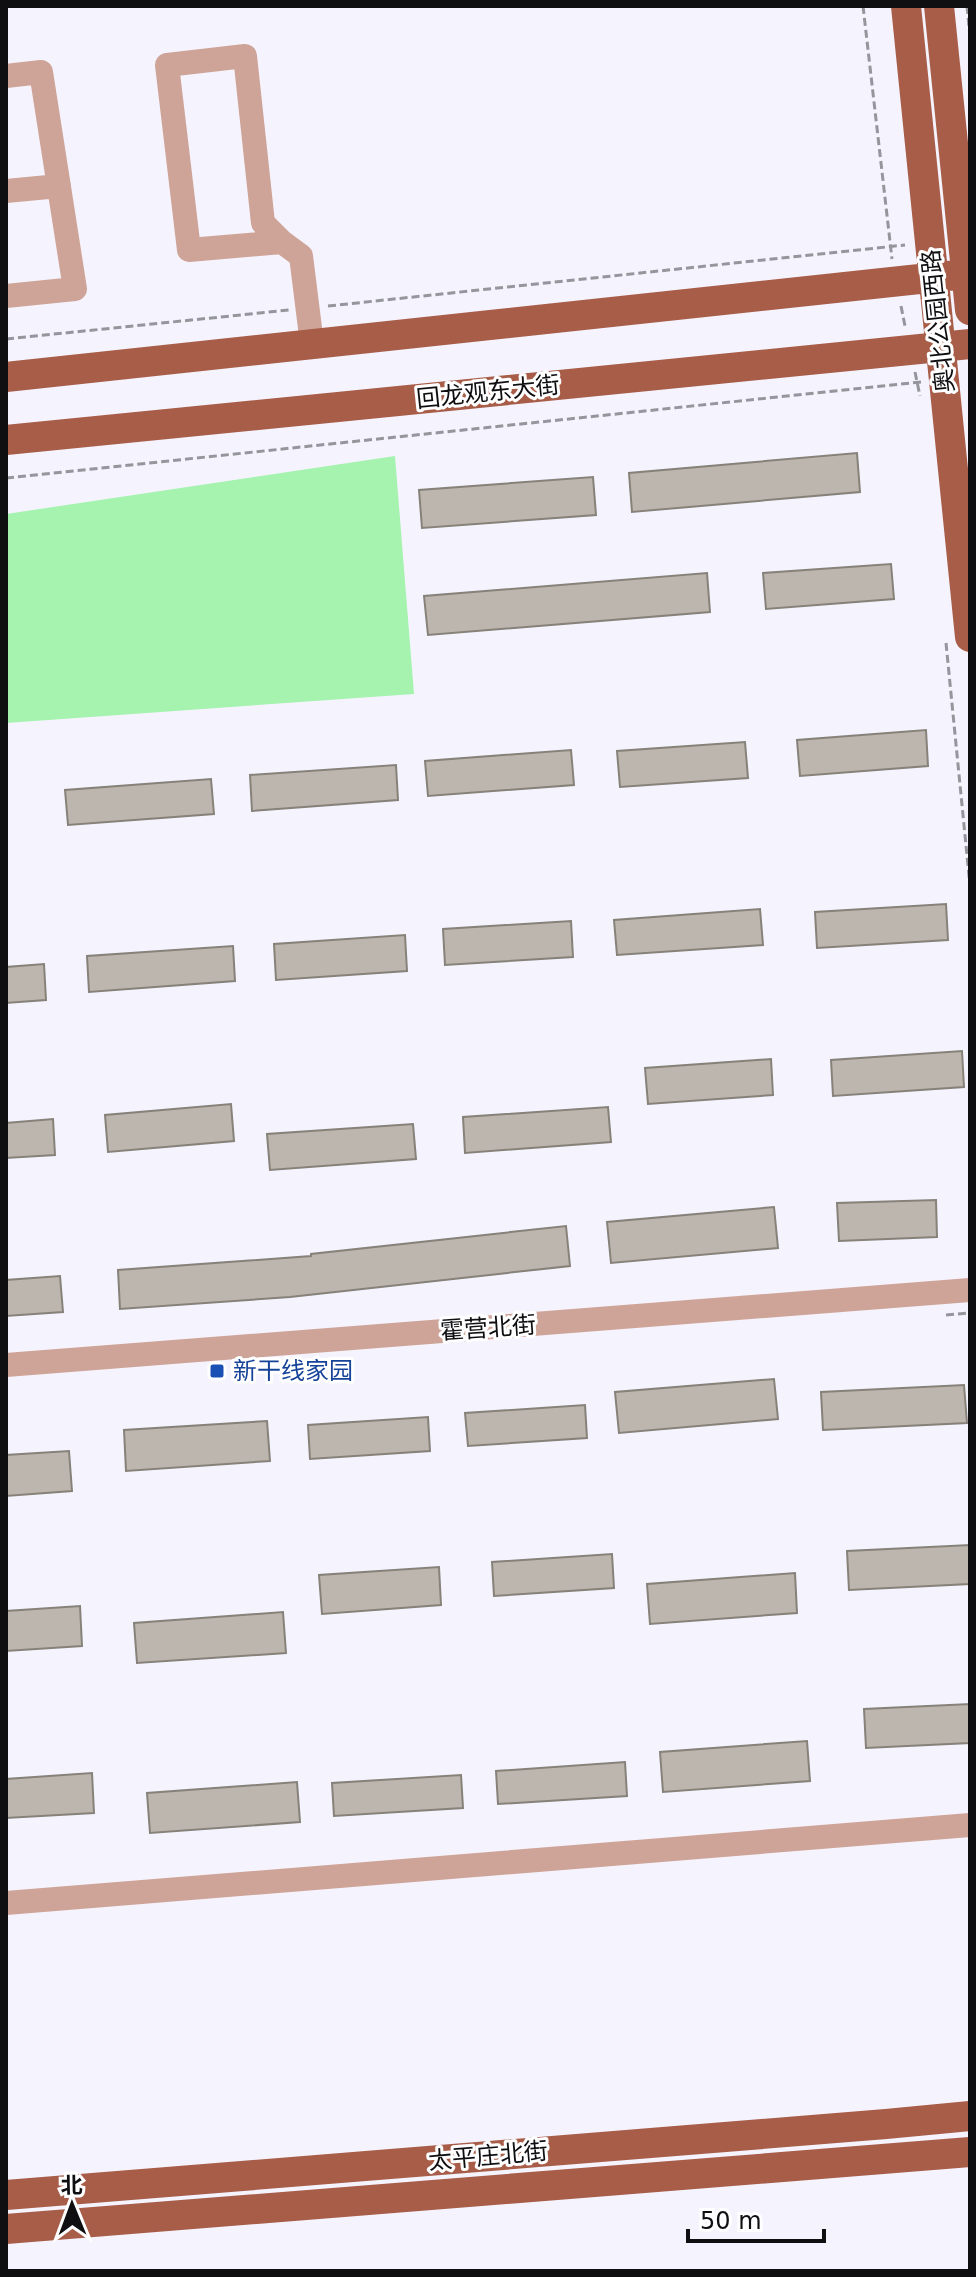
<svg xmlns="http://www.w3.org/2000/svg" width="976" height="2277" viewBox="0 0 976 2277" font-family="'DejaVu Sans','Noto Sans SC',sans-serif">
<rect width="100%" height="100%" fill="#f5f4fe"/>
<path fill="#a6f2af" d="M395,456L414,694L6,723V514Z"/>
<path fill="#bcb6ae" stroke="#868179" stroke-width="2" d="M857,453L860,492L632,512L629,473Z
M593,477L596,515L422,528L419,490Z
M891,564L894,599L766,609L763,573Z
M707,573L710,612L428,635L424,596Z
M926,730L928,766L800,776L797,740Z
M745,742L748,778L620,787L617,751Z
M571,750L574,785L428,796L425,761Z
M396,765L398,800L252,811L250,775Z
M211,779L214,814L68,825L65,790Z
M946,904L948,940L817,948L815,912Z
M760,909L763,945L617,955L614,920Z
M571,921L573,957L445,965L443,929Z
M405,935L407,971L276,980L274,944Z
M233,946L235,981L89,992L87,956Z
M44,964L46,1000L6,1003V967Z
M962,1051L964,1087L833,1096L831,1060Z
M771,1059L773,1095L648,1104L645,1068Z
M231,1104L234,1141L108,1152L105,1115Z
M608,1107L611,1142L465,1153L463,1117Z
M53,1119L55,1155L6,1158V1123Z
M413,1124L416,1159L270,1170L267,1134Z
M936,1200L937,1237L839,1241L837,1203Z
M774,1207L778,1248L611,1263L607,1222Z
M566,1226L570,1266L290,1297L120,1309L118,1270L311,1256V1254Z
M60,1276L63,1312L6,1316V1280Z
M774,1379L778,1419L619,1433L615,1392Z
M964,1385L967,1423L823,1430L821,1392Z
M585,1405L587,1438L468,1446L465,1413Z
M428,1417L430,1451L310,1459L308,1425Z
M267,1421L270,1461L126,1471L124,1430Z
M69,1451L72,1491L6,1496V1455Z
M970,1545V1584L849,1590L847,1551Z
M612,1554L614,1588L494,1596L492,1562Z
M439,1567L441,1605L322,1614L319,1575Z
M795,1573L797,1613L650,1624L647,1584Z
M80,1606L82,1646L6,1651V1611Z
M283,1612L286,1653L137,1663L134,1623Z
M970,1704V1743L866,1748L864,1709Z
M807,1741L810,1781L663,1792L660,1752Z
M625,1762L627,1796L498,1804L496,1771Z
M92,1773L94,1813L6,1818V1779Z
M461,1775L463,1808L334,1816L332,1783Z
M297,1782L300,1822L150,1833L147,1793Z"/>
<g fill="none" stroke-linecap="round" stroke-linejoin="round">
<path stroke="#95959c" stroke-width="3" stroke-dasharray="8 4" stroke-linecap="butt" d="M863,6L892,259
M967,6L970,37
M328,306L905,245
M901,306L905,326
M6,339L289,310
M915,372L920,396
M6,478L921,382
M946,643L970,886
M946,1315L970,1313"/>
<path stroke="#cfa498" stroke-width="24" d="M6,76L41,72L75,289L6,296
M6,191L59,186
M282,242L189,250L167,65L245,56L263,223L282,242L301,256L312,344
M6,1365L970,1290
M6,1903L970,1825"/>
<path stroke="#a85d49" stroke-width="30" d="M906,6L970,637
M939,6L970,310
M6,377L966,274
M6,440L970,344
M6,2195L886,2124L970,2116
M6,2229L970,2152"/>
</g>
<rect fill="#1a4fb4" stroke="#fff" stroke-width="3" x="209" y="1363" width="16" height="16" rx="4"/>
<g text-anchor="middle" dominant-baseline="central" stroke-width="6" stroke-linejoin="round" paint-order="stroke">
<g font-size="24" fill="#0f0f12" stroke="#fff">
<text transform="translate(938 321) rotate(-96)">奥北公园西路</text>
<text transform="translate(488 392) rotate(-6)">回龙观东大街</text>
<text transform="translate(488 1328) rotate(-4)">霍营北街</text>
<text transform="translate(488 2156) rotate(-5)">太平庄北街</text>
</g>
<g font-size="24" fill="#164399" stroke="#fff" text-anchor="start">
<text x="233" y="1371">新干线家园</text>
</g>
</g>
<rect width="976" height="2277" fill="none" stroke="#0f0f12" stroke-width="16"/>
<g transform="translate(72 2205) rotate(359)" stroke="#ffffff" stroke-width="6" paint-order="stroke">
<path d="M0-6L14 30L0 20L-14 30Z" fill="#0f0f12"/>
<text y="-12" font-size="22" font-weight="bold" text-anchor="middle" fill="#0f0f12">北</text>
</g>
<path d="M688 2229v12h136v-12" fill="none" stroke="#0f0f12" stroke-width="4"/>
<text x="700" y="2229" font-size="24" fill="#0f0f12" stroke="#ffffff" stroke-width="6" paint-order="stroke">50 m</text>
</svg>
